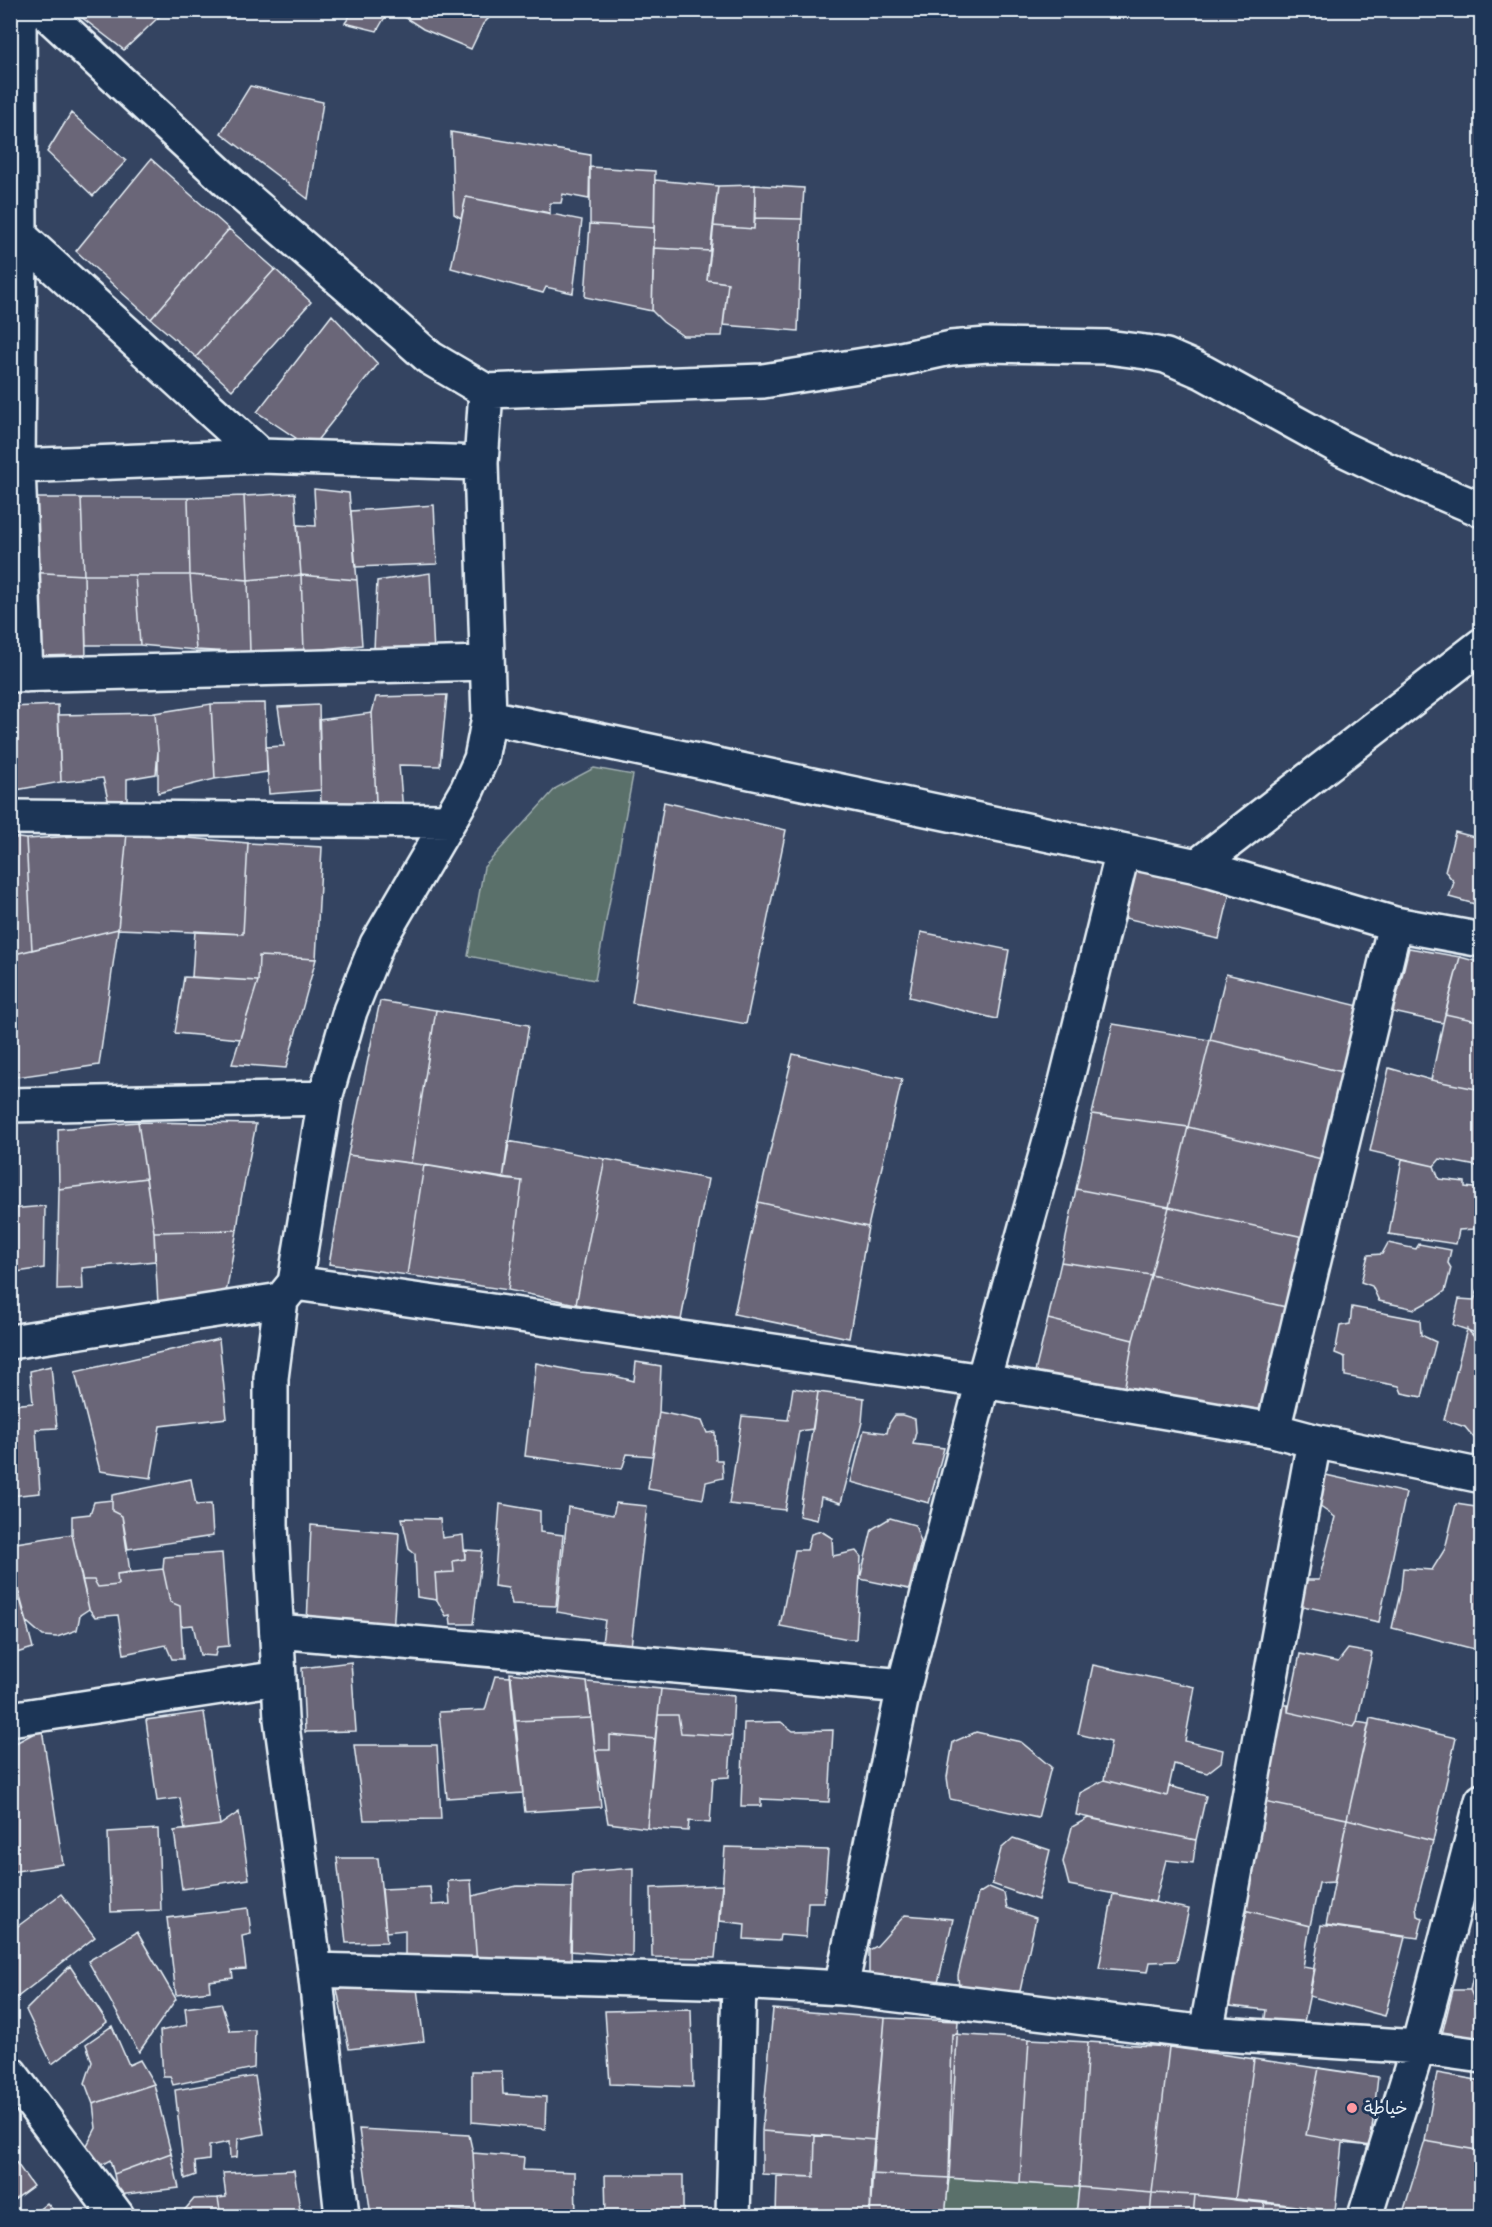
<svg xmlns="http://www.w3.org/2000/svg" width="1492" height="2227" viewBox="0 0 1492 2227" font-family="Sriracha,'Playpen Sans Arabic',sans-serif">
<rect width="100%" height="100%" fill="#344461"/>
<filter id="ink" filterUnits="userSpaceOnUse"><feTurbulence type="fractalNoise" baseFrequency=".0167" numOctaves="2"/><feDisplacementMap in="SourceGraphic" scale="12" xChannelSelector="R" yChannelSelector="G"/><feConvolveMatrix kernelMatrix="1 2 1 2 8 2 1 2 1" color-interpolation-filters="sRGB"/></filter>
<g filter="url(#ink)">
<path fill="#5a6f6b" stroke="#a1b0b2" stroke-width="1.5" d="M594,768L633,775L595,980L468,956L484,867L556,788Z
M949,2178L1079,2187L1076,2216H945Z"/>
<path fill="#6b6678" stroke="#e8f1f8" stroke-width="1.5" d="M72,10H158L163,13L124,50Z
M354,10H389L377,31L345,23Z
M394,10H497L483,24L471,49L423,29Z
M250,86L323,102L308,199L221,133Z
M71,113L126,161L93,196L47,152Z
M451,132L590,155L589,199L563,194L561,203H550V213L466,197L461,218L454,214Z
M151,159L229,229L151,319L76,251Z
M590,167L655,171L654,228L590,224Z
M655,180L718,186L711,251L654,248Z
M755,185L804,188L802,219L755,218Z
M755,185L754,229L713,226L718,186Z
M466,197L582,220L573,293L546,287L543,293L451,268Z
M755,218L802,219L798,331L723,325L728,283L707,280L713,226L754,229Z
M590,224L654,228L652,311L585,297Z
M229,229L275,269L196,357L151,319Z
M654,248L711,251L707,280L728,283L722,336H683L663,322L652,311Z
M275,269L311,302L232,390L196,357Z
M332,315L378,364L311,448L257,412Z
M314,489L349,493L357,580L301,575L297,525L316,526Z
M295,493L301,575L248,580L244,496Z
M244,496L248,580L190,575L188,498Z
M24,498H81L84,575L25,572Z
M81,498H188L190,575H84Z
M434,505L437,564L355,567L351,511Z
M25,572L84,575L86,659L28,661Z
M430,573L434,653L374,650L377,581Z
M84,575H135L140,645H86Z
M135,575H190L196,650L140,645Z
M190,575L248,580L250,653L196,650Z
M301,575L304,651L250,653L248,580Z
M301,575L357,580L362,645L304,651Z
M447,695L440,766L399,765L403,811L381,813L376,802L372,713L376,697Z
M265,703L267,772L215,779L211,704Z
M211,704L215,779L158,793V751L155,713Z
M58,705L61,782L10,791V707Z
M319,705L321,790L269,794L266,747L284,746L278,707Z
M155,713L158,751L156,774L127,779V800H108L103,778L61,782L58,715Z
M372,713L376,802L321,804L319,720Z
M664,802L786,830L746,1024L632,1003Z
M1455,832L1482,839V906L1449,897L1454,882L1445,871Z
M127,833L118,929L32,950L26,839Z
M127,833L248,843L243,934L118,929Z
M10,837L26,839L32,950L10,955Z
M248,843L322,847L316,959L259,956L258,981L192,977L195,931L243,934Z
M1137,866L1231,888L1219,939L1125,918Z
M118,929L99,1065L10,1078V955Z
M921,932L1009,950L997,1019L909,997Z
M1409,948L1460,957L1443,1023L1393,1012Z
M259,956L316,959L286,1068L232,1064L258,981Z
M1460,957L1482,963V1022L1445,1014Z
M1226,974L1363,1007L1347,1073L1210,1040Z
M184,977L258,981L240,1039L175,1033Z
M380,1001L436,1010L411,1163L348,1155Z
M436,1010L529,1025L503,1179L411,1163Z
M1445,1014L1482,1022V1090L1431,1080Z
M1113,1024L1210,1040L1188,1127L1092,1114Z
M1210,1040L1347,1073L1326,1160L1188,1127Z
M793,1054L902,1079L868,1227L758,1202Z
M1389,1068L1431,1080L1482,1090V1167L1440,1159L1434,1166L1370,1151Z
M1092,1114L1188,1127L1169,1207L1076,1189Z
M138,1122L256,1124L241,1200L237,1230L154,1232Z
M138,1122L146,1178L59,1189L58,1129Z
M1188,1127L1326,1160L1308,1238L1169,1207Z
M508,1141L605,1159L576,1304L508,1290L522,1181L503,1179Z
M348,1155L424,1165L407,1275L329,1264Z
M605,1159L708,1179L680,1325L576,1304Z
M1402,1159L1434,1166L1439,1179L1465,1182V1187L1482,1189V1203L1474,1229L1459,1230L1456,1244L1389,1234Z
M424,1165L522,1181L508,1290L407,1275Z
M146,1178L154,1232L155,1261L82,1268L83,1289L57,1290L59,1189Z
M1076,1189L1169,1207L1151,1275L1061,1262Z
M758,1202L868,1227L849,1338L734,1314Z
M45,1206L44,1268L10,1273V1209Z
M1169,1207L1308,1238L1294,1309L1151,1275Z
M237,1230L227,1288L222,1297L158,1304L154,1232Z
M1388,1243L1416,1249L1419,1244L1451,1250L1448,1263L1451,1268L1445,1291L1437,1297L1415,1309L1379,1301L1372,1286L1361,1282L1368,1255L1382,1254Z
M1061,1262L1151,1275L1133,1340L1048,1319Z
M1151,1275L1294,1309L1272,1417L1124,1391L1133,1340Z
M1482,1280V1342L1477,1340L1473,1332L1453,1325L1459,1299L1474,1300Z
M1352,1307L1420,1320L1421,1335L1436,1342L1422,1397L1402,1393L1399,1386L1345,1376V1357L1335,1353L1340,1326L1350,1324Z
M1048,1319L1133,1340L1124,1391L1035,1372Z
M1467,1329L1477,1340L1482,1342V1463L1473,1460L1475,1439L1465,1427L1444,1420Z
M219,1339L227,1418L160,1426L151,1478L100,1471L75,1372Z
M636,1362L661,1366L659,1412L653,1456L627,1454L622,1469L525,1456L536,1363L580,1372L611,1375L634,1381Z
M51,1366L57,1428L36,1429L40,1493L10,1496V1405L33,1403L30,1371Z
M793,1388L818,1392L813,1429L799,1431L785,1510L729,1504L742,1416L788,1420Z
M818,1392L864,1398L862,1422L841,1503L821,1497L817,1520L799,1516Z
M659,1412L702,1421L707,1433L715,1432L716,1460H722L723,1478L706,1482L703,1499L648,1489Z
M895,1415H902L915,1419L916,1432L913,1444L944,1448L929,1503L851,1482L864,1430L887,1433L889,1424Z
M1317,1473L1406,1493L1379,1622L1293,1604L1296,1580H1319L1335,1517L1313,1502Z
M191,1479L196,1505L211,1504L213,1536L128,1549L122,1516L112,1511V1495Z
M112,1500V1511L122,1516L130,1572L117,1574L118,1585L98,1587L94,1580H82L72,1534V1516L90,1514L94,1502Z
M616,1503L647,1506L631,1647L602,1643L605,1620L557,1612L568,1507L613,1515Z
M500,1504L540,1511V1532L563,1535L556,1606L512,1604L508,1588L494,1586Z
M1456,1504L1482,1508V1651L1392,1628L1401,1589L1403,1568L1432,1570L1445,1549Z
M402,1518L440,1519L442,1538L463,1535L465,1559L453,1561L454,1572L435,1573L437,1600L417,1597L415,1554L409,1549Z
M890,1518L915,1525L921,1542L909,1589L860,1579L872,1529Z
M311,1525L399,1533L393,1635L307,1625Z
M821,1531L832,1538L833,1556L856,1551L861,1557L856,1639H849L780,1626L795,1550H807L811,1534Z
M72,1534L89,1609L80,1615L77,1630L57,1637L43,1636L27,1622L10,1561V1544Z
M465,1550L482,1551L473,1624H451L450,1615L446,1616L437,1600L435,1573L454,1572L453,1561L465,1559Z
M222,1553L229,1646L217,1647L215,1656L200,1655L193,1625L181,1626L180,1606L170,1602L163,1569L164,1557Z
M10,1561L33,1648L10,1655Z
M163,1569L170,1602L180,1606L183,1659H172L166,1645L124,1654L118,1615L95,1617L89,1609L82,1580H94L98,1587L118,1585L117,1574Z
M1348,1649L1372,1653L1357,1722L1354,1727L1288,1712L1300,1654L1338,1662Z
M351,1662L356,1731L305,1732L302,1668Z
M1093,1665L1195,1687L1185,1741L1223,1750L1221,1762L1207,1773L1174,1764L1167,1796L1104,1780L1111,1742L1078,1734Z
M510,1673L587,1682L592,1718L514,1721Z
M495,1676L511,1677L523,1793L447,1798L439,1712L485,1710Z
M587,1682L661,1689L655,1739L610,1735V1750H595Z
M661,1689L734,1696L732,1736L681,1733L678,1715H658Z
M1274,1705H1288V1712L1354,1727L1357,1722L1369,1724L1347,1819L1254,1800Z
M204,1712L220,1825L185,1830L180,1798L157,1801L146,1720Z
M658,1715H678L681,1733L732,1736L729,1777L713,1778L710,1823L689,1821L688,1831L647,1828Z
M592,1718L601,1807L525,1812L514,1721Z
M1370,1718L1456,1738L1433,1841L1347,1819Z
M781,1722L793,1731L833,1730L829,1802L761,1799V1806H741L744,1723Z
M42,1729L63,1864L10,1872V1746Z
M976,1732L1021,1742L1051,1767L1038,1818L950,1799L947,1777L953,1742Z
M610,1735L655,1739L647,1828L608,1823L595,1750H610Z
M354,1745H437L441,1819L364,1820Z
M1104,1780L1167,1796L1169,1786L1206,1796L1196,1840L1076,1815L1080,1793Z
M1254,1800L1347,1819L1334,1882L1319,1883L1310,1926L1236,1908L1247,1894L1257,1847L1246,1842Z
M239,1812L249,1879L182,1889L174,1831L220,1825Z
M1088,1818L1196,1840L1193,1863L1166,1860L1155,1902L1069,1885L1063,1862L1072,1827Z
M1347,1819L1433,1841L1416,1906L1417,1916L1423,1918L1418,1938L1326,1925Z
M158,1829L161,1910L111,1912L108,1832Z
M1013,1838L1050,1850L1038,1900L992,1884L1001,1849Z
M725,1847L828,1850L824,1902H808L806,1937L780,1935L779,1941L744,1939L745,1924L720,1921Z
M337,1858H378L387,1942L346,1943Z
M633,1868L632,1956L570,1951L573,1873Z
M471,1880L477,1966L405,1965V1930L386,1932L382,1889L430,1887L432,1905L450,1904L448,1881Z
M722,1885L715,1958L652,1957L651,1888Z
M517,1886L572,1887L571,1972L477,1966L472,1896Z
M989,1887L1004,1893L1007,1908L1036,1918L1020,1991L959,1990L958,1975L978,1894Z
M61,1894L95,1937L11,2002L10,1932Z
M1113,1894L1189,1909L1177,1961L1150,1962L1148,1972L1099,1968Z
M248,1908L251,1934L242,1936L246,1969L232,1970L233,1978L209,1981L210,1991L176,1995L167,1918Z
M1236,1908L1310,1926L1303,1967L1315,1969L1303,2027L1264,2024L1266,2010L1221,2005Z
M905,1915L953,1919L937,1987L869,1982V1950L877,1946Z
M1321,1925L1405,1937L1385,2016L1309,1996Z
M137,1932L176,1999L139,2052L88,1961Z
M1482,1936V2003L1475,2001L1470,1990Z
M70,1966L107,2022L52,2064L26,2010Z
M416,1981L424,2041L349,2049L337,1989Z
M1453,1990H1470L1475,2001L1482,2003V2039L1442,2034Z
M221,2003L230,2031L255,2030L254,2068L173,2085L170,2076H163L160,2031L187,2025L185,2008Z
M691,2009L693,2087L610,2084L605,2011Z
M773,2009L885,2018L875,2140L762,2131Z
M885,2018L958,2021L949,2178L871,2174Z
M112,2026L129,2065L140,2060L154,2084L93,2104L85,2083L92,2062L86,2044Z
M952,2034L1029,2039L1020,2183L949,2178Z
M1029,2039L1088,2042L1079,2187L1020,2183Z
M1088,2042L1169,2047L1152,2193L1079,2187Z
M1169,2047L1254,2059L1235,2200L1195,2195L1152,2193Z
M1254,2059L1378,2077L1370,2146L1342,2143L1335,2211L1235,2200Z
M1319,2068L1378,2077L1370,2146L1306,2135Z
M472,2071H502L503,2094L546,2097L545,2129L472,2122Z
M1437,2073L1482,2081V2151L1425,2141Z
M255,2076L264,2134L238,2139L237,2157L230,2158L229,2142L209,2146V2160L195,2162L196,2175L185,2179L175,2090Z
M154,2084L171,2153L114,2174L110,2160L94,2169L84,2151L96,2128L93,2104Z
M359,2129L469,2135L473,2153L476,2212L451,2209V2216H371Z
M762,2131L815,2135L814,2177L762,2174Z
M815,2135L875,2140L870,2216H776L777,2176L814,2177Z
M1425,2141L1482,2151V2216H1402Z
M171,2153L179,2188L118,2195L114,2174Z
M473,2153L524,2157L523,2170L575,2172L576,2216H451V2209L476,2212Z
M10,2154L33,2186L10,2203Z
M294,2170L301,2216H221L218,2198L226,2197L223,2173Z
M871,2174L949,2178L945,2216H870Z
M605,2175H683V2216H606Z
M1079,2187L1152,2193L1150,2216H1076Z
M1152,2193L1195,2195L1193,2216H1150Z
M1195,2195L1265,2202L1263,2216H1193Z
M218,2198L221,2216H160L182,2213L194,2199Z
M1265,2202L1335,2211L1334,2216H1263Z
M47,2203L58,2216H31Z"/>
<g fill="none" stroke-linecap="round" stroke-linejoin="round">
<g stroke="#e8f1f8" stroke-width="38">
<path id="minor" d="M19,10L20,236L261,456L481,463
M43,10L237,190L395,327L430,358L486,391L763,381L896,360L951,348L987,345L1107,347L1146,352L1166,356L1203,372L1343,449L1383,468L1482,510
M20,236L18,466L26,675
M18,466L261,456
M10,675L487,663
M489,717L1197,866L1395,924L1482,940
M10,817L449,821
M1197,866L1482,645
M10,1105L325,1098
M295,1283L983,1381L1273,1430L1314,1441L1482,1476
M10,1342L281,1300
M1273,1430L1395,924
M277,1631L904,1686
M10,1719L279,1678
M315,1970L739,1982L841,1988L1206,2033L1418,2047L1482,2056
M841,1988L904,1686L983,1381L1064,1090L1123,851
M1206,2033L1314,1441
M10,2073L117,2216
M342,2216L315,1970L281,1719L279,1678L271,1525V1378L281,1300L295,1283L325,1098L350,1011L377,944L467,790L481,759L489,717L481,463L486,391
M733,2216L739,1982
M1365,2216L1418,2047L1482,1801"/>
</g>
<use href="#minor" stroke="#1d3557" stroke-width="33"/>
</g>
</g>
<circle fill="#ff9aa2" stroke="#1d3557" stroke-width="2" cx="1352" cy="2108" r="6"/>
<g text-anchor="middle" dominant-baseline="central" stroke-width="6" stroke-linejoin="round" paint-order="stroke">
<g font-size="18" fill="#e8f1f8" stroke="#1d3557" text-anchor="start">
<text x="1364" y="2108">خياطة</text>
</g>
</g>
<rect width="1492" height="2227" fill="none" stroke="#1d3557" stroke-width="36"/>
<rect x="18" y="18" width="1456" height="2191" fill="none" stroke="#e8f1f8" stroke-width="2" filter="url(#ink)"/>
</svg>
